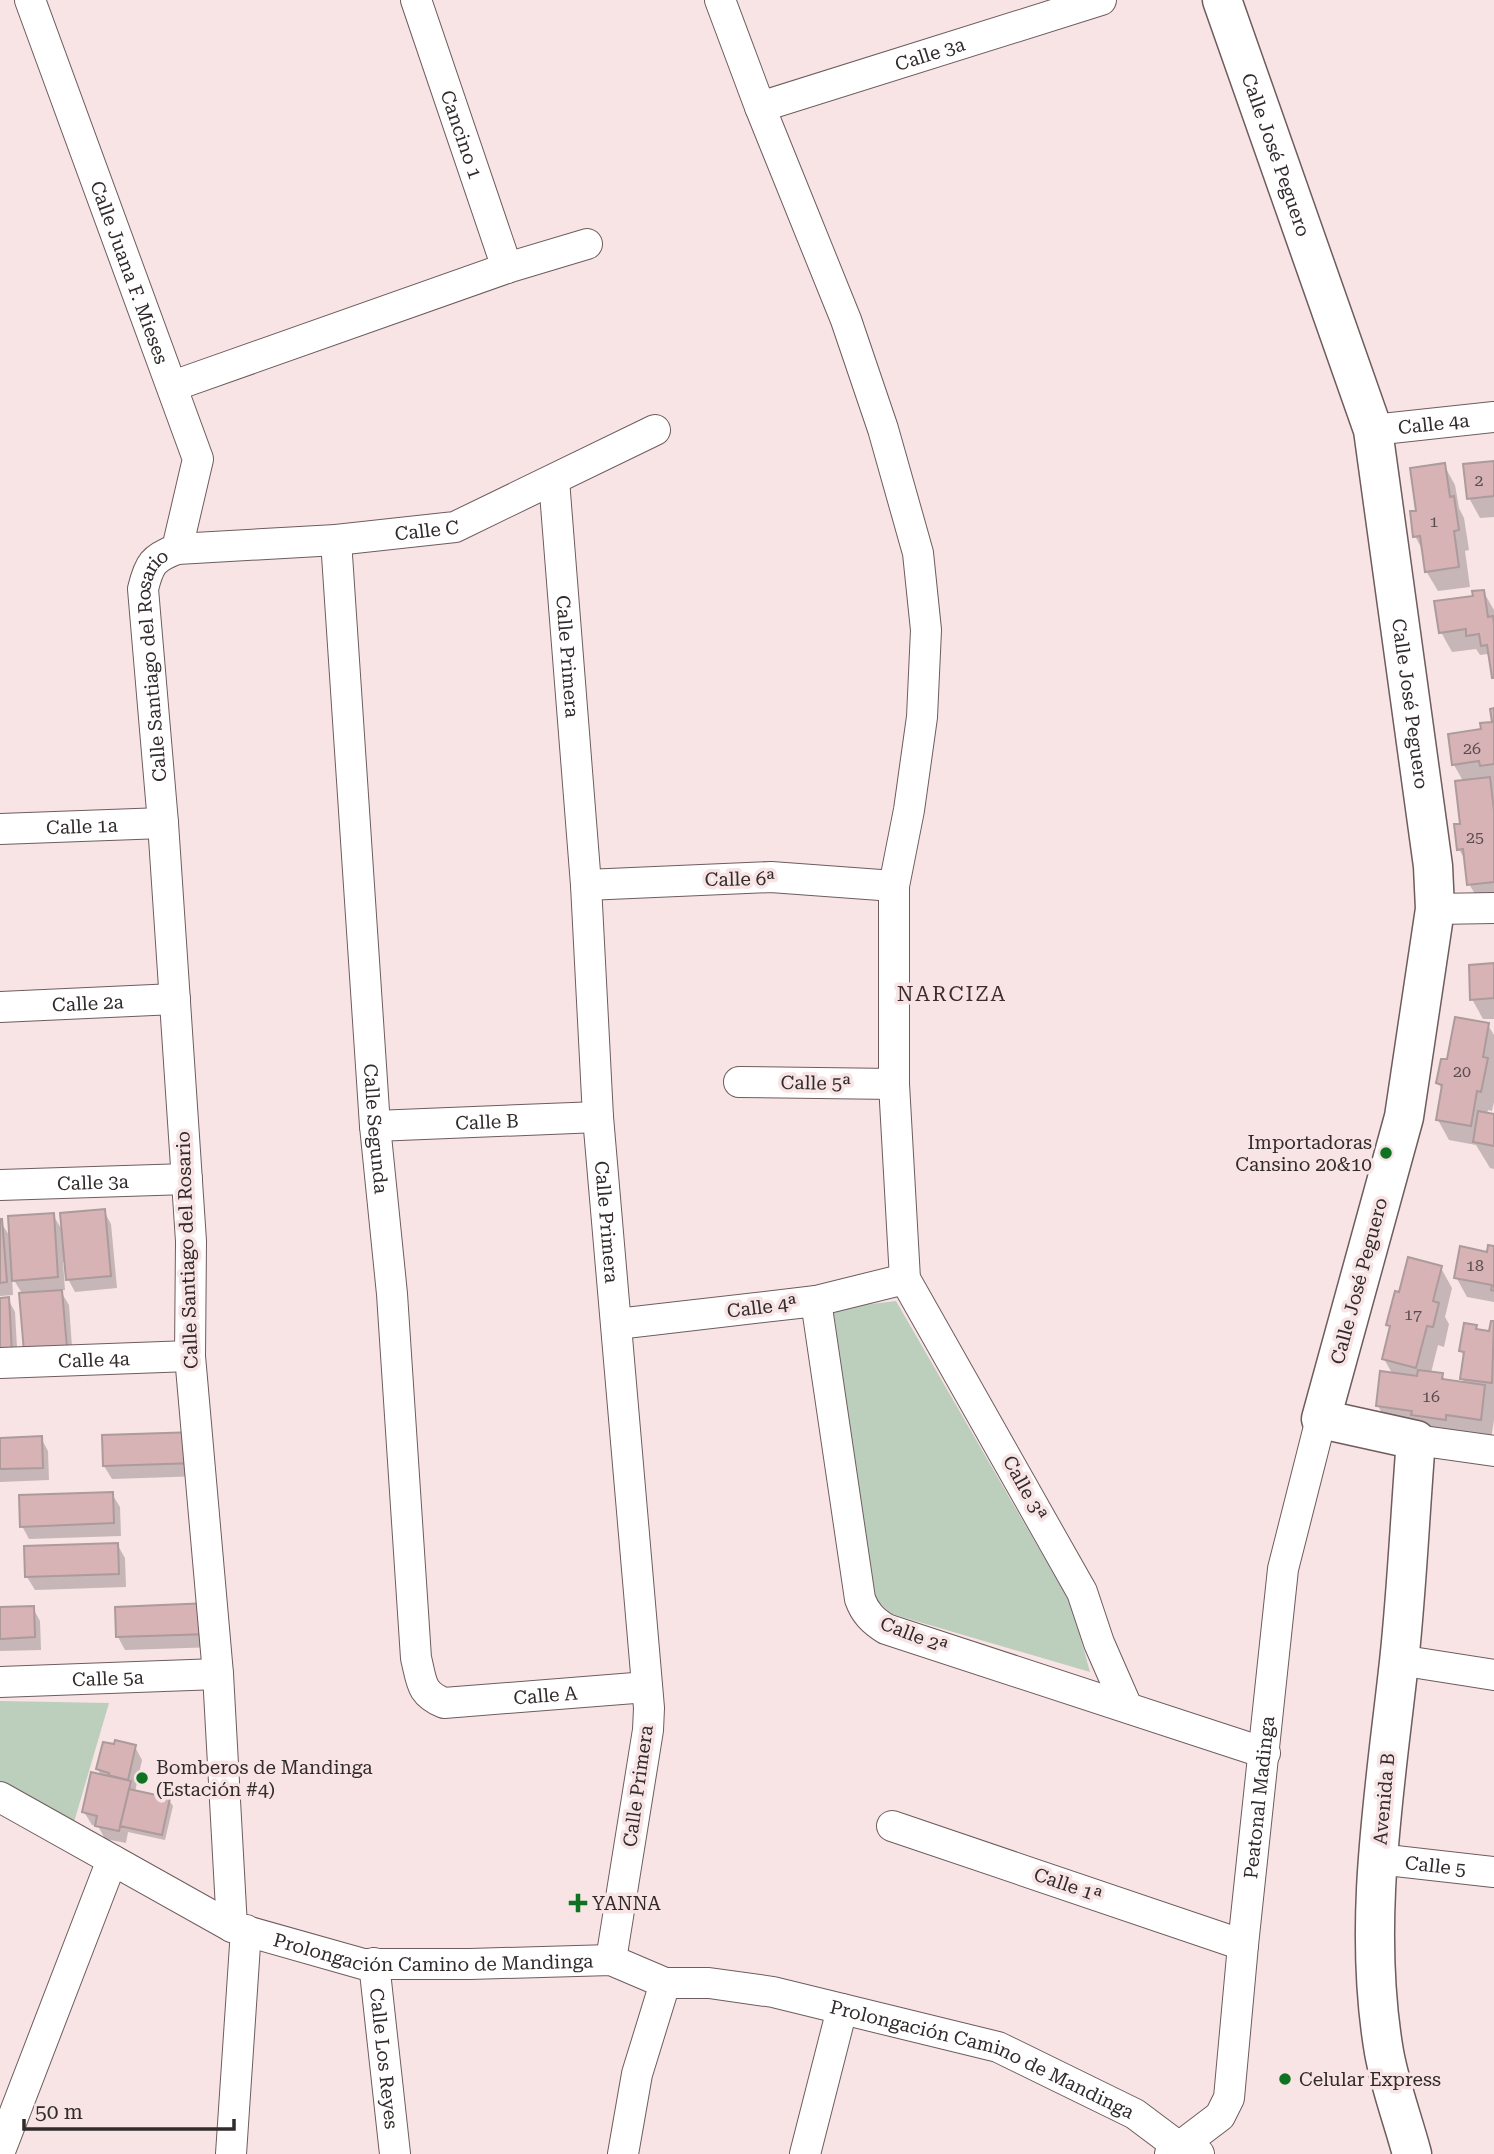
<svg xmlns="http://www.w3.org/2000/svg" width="1494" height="2154" viewBox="0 0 1494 2154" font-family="'Roboto Serif',serif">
<rect width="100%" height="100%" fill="#f8e4e5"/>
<path fill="#bccebc" d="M896,1301L1072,1606L1090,1672L892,1614L870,1595L831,1309Z
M0,1701L109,1703L72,1829L0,1785Z"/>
<path fill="#0003" d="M1494,463V517L1480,518L1469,498Z
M1444,465L1455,485L1459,508L1464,518L1469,550L1465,551L1470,587L1438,591L1426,571L1423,551L1415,536L1418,513Z
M1483,591L1494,610V679L1491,660L1487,654L1480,655L1476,649L1452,652L1441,632Z
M1494,723V903L1481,904L1469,884L1466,862L1459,849L1463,781L1454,765L1483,731Z
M1494,965V1019H1483L1472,999Z
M1488,1025L1494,1035V1102L1492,1111L1488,1110L1487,1114L1494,1115V1169L1490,1168L1476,1145L1449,1140L1438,1120L1443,1091L1438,1083L1448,1061Z
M104,1211L111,1224L117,1288L75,1292L68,1279L66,1262H63L65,1290H60L69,1305L73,1361L23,1295L12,1277L13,1295L0,1296V1221L11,1238L53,1215L64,1233Z
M1494,1248V1302L1467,1297L1456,1277Z
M1441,1268L1452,1288L1445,1317L1449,1324L1444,1347L1438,1345L1431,1373L1442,1375L1446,1382L1465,1384L1462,1378L1465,1358L1461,1351L1476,1327L1479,1331L1491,1333L1494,1323V1420L1491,1439L1389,1426L1378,1406L1393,1375L1384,1359L1391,1330L1388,1324L1400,1294Z
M8,1299L15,1312L18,1366L0,1367V1300Z
M195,1433L203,1476L112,1479L104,1466Z
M41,1438L48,1451L49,1480L0,1482V1440Z
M112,1494L120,1507L121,1536L29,1539L22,1526Z
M117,1544L125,1558L126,1587L35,1590L27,1577Z
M33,1608L40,1621L41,1650L0,1651V1609Z
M215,1618L217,1647L125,1650L118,1637Z
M135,1747L142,1760L135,1792L169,1800L173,1806L165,1840L128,1832L126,1843L105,1839L98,1826L92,1825L84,1812L101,1776L98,1769Z"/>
<path fill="#d7b3b6" stroke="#ad9a9b" stroke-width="2" d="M1494,461V496L1467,499L1463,464Z
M1445,463L1450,497L1454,496L1459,530L1454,531L1459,567L1425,572L1420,536L1413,537L1410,511H1416L1410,468Z
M1484,590L1488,617L1493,616L1494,625V678H1492L1487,645L1481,646L1479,634L1466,636V629L1439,633L1434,601L1473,596L1472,591Z
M1494,708V764L1480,766L1479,761L1452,765L1448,734L1481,729L1480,723L1492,722L1490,709Z
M1490,777L1494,811V882L1467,885L1463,849L1457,850L1454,824H1460L1455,781Z
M1494,963V998L1470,1000L1469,965Z
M1455,1017L1489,1023L1483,1057L1488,1058L1481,1092L1477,1091L1471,1126L1436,1120L1442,1085L1436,1083L1441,1059H1447Z
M1478,1111L1494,1114V1146L1473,1142Z
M105,1209L111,1276L66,1280L60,1213Z
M54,1213L58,1277L12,1281L8,1216Z
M0,1219H2L7,1282L0,1283Z
M1488,1245L1494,1246V1291L1491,1290L1492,1285L1454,1278L1460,1246L1487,1252Z
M1408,1257L1442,1266L1433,1301L1439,1303L1433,1327L1427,1326L1416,1368L1382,1359L1390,1326L1386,1325L1395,1291L1399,1292Z
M62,1290L67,1348L24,1352L19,1293Z
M9,1297L12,1354H0V1298Z
M1491,1321H1494L1492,1383L1460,1379L1464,1352L1459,1351L1464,1323L1477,1325L1476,1329L1489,1331Z
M1418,1370L1443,1373L1442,1379L1485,1385L1481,1420L1446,1415V1420L1411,1415L1412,1411L1376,1406L1380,1371L1417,1376Z
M196,1432L197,1463L103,1466L102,1435Z
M42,1436L43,1468L0,1469V1438Z
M113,1492L114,1523L20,1527L19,1495Z
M118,1543L119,1574L25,1577L24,1546Z
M209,1603L210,1634L116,1637L115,1607Z
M34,1606L35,1637L0,1639V1607Z
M115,1740L136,1745L128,1780L108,1775L109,1773L96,1769L103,1742L114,1744Z
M91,1772L131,1781L119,1831L95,1826L97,1816L82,1812Z
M129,1789L170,1798L162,1835L120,1826Z"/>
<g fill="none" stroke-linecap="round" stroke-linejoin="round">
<g stroke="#6e5c5e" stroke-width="32">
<g id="street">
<path id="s1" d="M30,0L198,459L177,549"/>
<path id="s2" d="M416,0L507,268"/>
<path d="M720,0L760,107L846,320L883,429L918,553L926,630L922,717L909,810L894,886V1084L905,1279L1082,1592L1099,1643L1127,1707"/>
<path id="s3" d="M760,107L1101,0"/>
<path d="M173,386L507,268L587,244"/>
<path id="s4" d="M1373,430L1494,417"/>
<path id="s5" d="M554,480L586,885L598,1117L649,1708L648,1730L611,1960"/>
<path id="s6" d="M336,540L375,1126L392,1294L416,1658C422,1682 420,1693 444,1703L647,1687"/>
<path id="s7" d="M0,829L163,823"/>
<path d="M586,885L771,877L894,886"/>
<path d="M1435,909L1494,908"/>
<path id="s8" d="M0,1007L175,999"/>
<path d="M739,1082L894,1084"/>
<path id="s9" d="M375,1126L598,1117"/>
<path id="s10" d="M0,1185L187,1179"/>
<path d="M816,1301L860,1599C865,1613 873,1621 886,1629L1265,1753"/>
<path d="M617,1324L816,1301L905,1279"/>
<path id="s11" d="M0,1363L190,1356"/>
<path d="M1416,1440L1494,1451"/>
<path d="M1399,1660L1494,1675"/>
<path id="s12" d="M0,1682L218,1674"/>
<path id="s13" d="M0,1797L232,1927L363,1964H470L611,1960L665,1983H709L773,1992L998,2047L1135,2114L1179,2147L1199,2154"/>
<path d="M892,1826L1243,1945"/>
<path id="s14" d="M1378,1859L1494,1872"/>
<path id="s15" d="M232,1927L218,1674L190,1356L191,1241L163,823L143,589C149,564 153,558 177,549L336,540L455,527L655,430"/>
<path id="s16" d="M374,1963L395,2154"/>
<path d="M0,2151L112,1860"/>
<path d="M231,2154L246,1930"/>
<path d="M623,2154L637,2074L665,1983"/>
<path d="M805,2154L842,2009"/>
<path id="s17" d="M1170,2154L1220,2116L1229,2098L1243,1945L1283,1569L1321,1419"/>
</g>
</g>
<g stroke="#6e5c5e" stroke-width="41">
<g id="secondary">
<path id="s18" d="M1222,0L1373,430L1433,866L1435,909L1404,1117L1321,1419L1416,1440C1410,1514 1407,1588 1399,1662C1385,1790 1362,1923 1384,2052C1390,2086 1403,2120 1412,2154"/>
</g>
</g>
<use href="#street" stroke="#fff" stroke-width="30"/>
<use href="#secondary" stroke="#fff" stroke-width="38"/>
</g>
<g fill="#0e7222" stroke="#f8e4e5" stroke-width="2.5">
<circle cx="1386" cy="1153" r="7"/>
<circle cx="142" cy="1778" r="7"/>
<path d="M574.5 1892.5h7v7h7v7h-7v7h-7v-7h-7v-7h7z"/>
<circle cx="1285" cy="2079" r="7"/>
</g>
<g text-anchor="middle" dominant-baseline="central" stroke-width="7" stroke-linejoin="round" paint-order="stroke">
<g font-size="16" fill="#5b4d4e">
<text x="1479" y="480">2</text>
<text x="1434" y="521">1</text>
<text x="1472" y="748">26</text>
<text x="1475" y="837">25</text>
<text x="1462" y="1071">20</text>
<text x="1475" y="1265">18</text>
<text x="1413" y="1314">17</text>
<text x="1431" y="1396">16</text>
</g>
<g font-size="19" fill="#322b2b" stroke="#f8e4e5">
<text stroke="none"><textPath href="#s3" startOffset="178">Calle 3a</textPath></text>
<text stroke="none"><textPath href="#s2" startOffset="142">Cancino 1</textPath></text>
<text stroke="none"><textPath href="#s18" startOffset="164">Calle José Peguero</textPath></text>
<text stroke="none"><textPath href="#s1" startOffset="290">Calle Juana F. Mieses</textPath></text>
<text stroke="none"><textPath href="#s4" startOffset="61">Calle 4a</textPath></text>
<text stroke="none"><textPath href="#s15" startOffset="1648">Calle C</textPath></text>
<text stroke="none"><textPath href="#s5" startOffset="177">Calle Primera</textPath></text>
<text stroke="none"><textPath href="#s15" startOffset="1267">Calle Santiago del Rosario</textPath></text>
<text stroke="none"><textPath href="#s18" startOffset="732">Calle José Peguero</textPath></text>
<text stroke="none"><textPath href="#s7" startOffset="82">Calle 1a</textPath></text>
<text transform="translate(740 879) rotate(-1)">Calle 6ª</text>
<text stroke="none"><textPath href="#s8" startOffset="88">Calle 2a</textPath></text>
<text transform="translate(816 1083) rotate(1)">Calle 5ª</text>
<text stroke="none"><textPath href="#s9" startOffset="112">Calle B</textPath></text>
<text stroke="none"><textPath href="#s6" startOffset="590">Calle Segunda</textPath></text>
<text stroke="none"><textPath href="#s10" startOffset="93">Calle 3a</textPath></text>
<text stroke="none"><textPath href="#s5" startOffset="744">Calle Primera</textPath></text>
<text transform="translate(187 1250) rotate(-92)">Calle Santiago del Rosario</text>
<text transform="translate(1359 1281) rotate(-75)">Calle José Peguero</text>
<text transform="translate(762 1307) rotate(-7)">Calle 4ª</text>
<text stroke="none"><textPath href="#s11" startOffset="94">Calle 4a</textPath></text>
<text transform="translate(1025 1488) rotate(61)">Calle 3ª</text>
<text transform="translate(914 1635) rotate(21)">Calle 2ª</text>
<text stroke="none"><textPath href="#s12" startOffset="108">Calle 5a</textPath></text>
<text stroke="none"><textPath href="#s6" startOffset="1279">Calle A</textPath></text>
<text transform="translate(638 1786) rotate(-82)">Calle Primera</text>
<text stroke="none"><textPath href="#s17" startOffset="385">Peatonal Madinga</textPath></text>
<text transform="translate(1384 1799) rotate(-85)">Avenida B</text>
<text stroke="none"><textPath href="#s14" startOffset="58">Calle 5</textPath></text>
<text transform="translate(1068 1885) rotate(19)">Calle 1ª</text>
<text stroke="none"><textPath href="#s13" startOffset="471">Prolongación Camino de Mandinga</textPath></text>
<text stroke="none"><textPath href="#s16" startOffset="96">Calle Los Reyes</textPath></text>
<text stroke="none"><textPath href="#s13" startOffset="1038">Prolongación Camino de Mandinga</textPath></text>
</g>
<g font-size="19" fill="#322b2b" stroke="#f8e4e5" text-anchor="start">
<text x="1372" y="1142" text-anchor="end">Importadoras<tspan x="1372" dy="22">Cansino 20&amp;10</tspan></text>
<text x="156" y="1767">Bomberos de Mandinga<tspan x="156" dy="22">(Estación #4)</tspan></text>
<text x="592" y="1903">YANNA</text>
<text x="1299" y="2079">Celular Express</text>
</g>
<g font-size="21" letter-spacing="2" fill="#3d2d2f" stroke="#f8e4e5">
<text x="952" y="994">NARCIZA</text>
</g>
</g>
<path d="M24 2119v10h210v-10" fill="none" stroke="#322b2b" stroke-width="3.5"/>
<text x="35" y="2119" font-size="21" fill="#322b2b" stroke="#f8e4e5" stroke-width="5" paint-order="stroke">50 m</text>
</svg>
